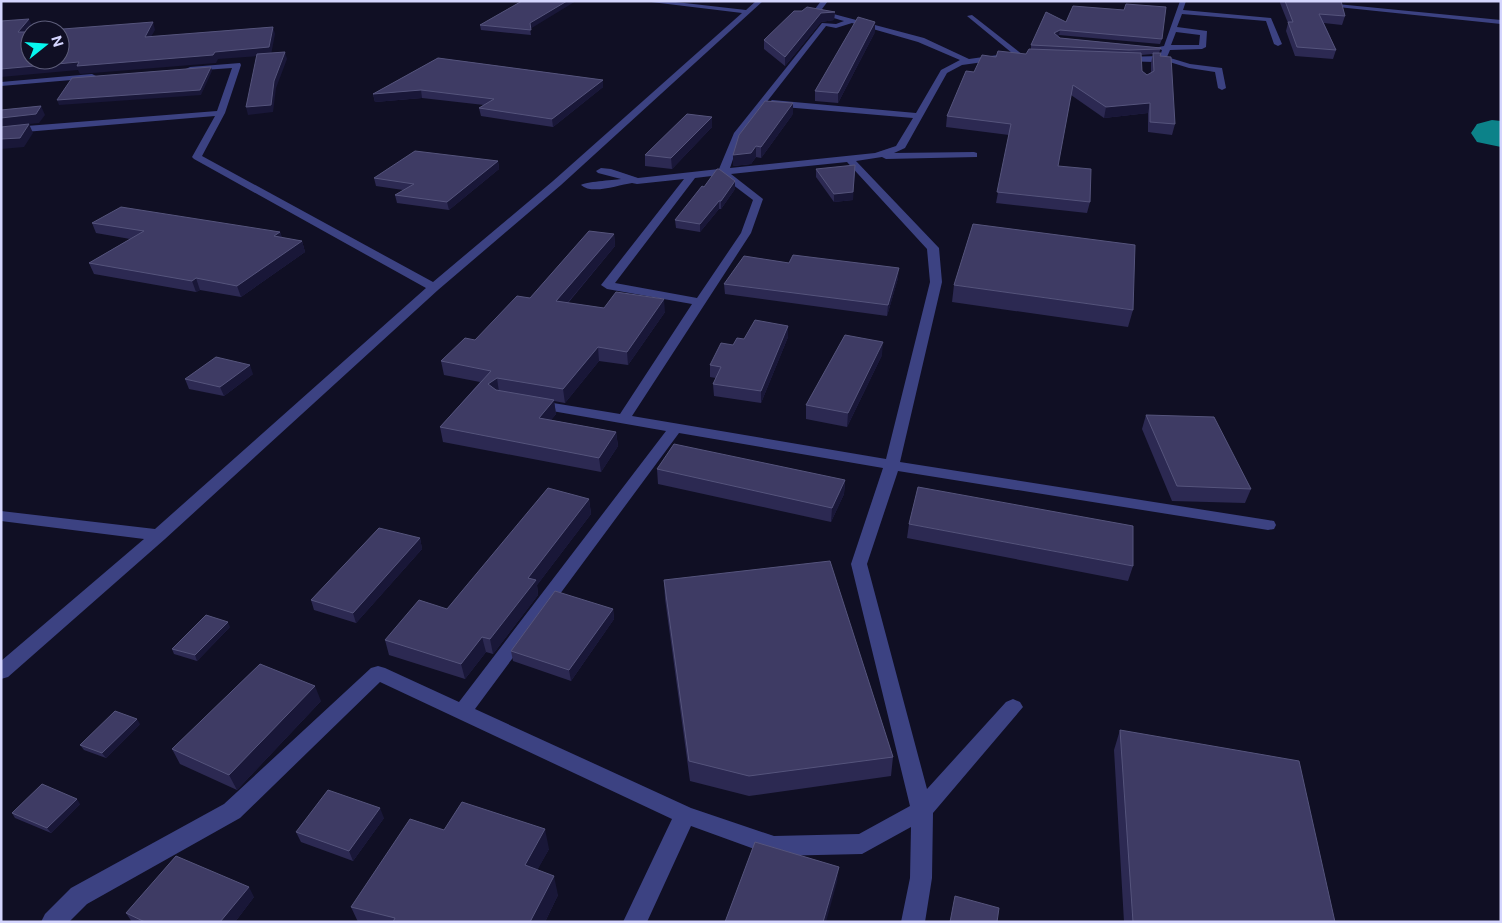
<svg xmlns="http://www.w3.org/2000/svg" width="1502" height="923" viewBox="0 0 1502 923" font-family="'Public Sans',sans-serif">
<rect width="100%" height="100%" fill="#100f24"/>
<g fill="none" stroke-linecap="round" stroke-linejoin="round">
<path fill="#0c8289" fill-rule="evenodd" d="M1492,120L1501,121V147L1477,142L1471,133L1477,124Z"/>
<path fill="#3c4282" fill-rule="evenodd" d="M643,1H667L746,10L756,1H763L561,185L438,290L165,539L8,677L1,679V661L144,539L1,521V511L155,529L426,288L194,159L192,157L215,116L1,134V128L217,111L232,68L190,71L186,69L190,67L240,63L241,65L225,113L202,156L433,282L553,181L742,13Z
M821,1H828L822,9L826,12L924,38L969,59L1012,53L967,16L972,15L1023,55L1019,57L962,65L947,73L905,148L894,153L974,152L977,153V157L886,159L882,157L856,161L939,248L942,282L900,462L1268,520L1274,521L1276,525L1274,529L1268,530L898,471L867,564L927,789L1006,702L1013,699L1020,702L1023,707L933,813L932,878L925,922H901L910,878L911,827L862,854L774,856L691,826L647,922H623L672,819L380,682L240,818L87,904L69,922H41L45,914L71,888L224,804L371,668L378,666L385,668L459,702L666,431L535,408L528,404L535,400L620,414L692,304L607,289L601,285L684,179L637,184L632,183C618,185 592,195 581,185C584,182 613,180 621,179L598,173L596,171L601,168L611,169L638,178L719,169L734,133L822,23L836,24L844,21C834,18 823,16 815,9ZM852,23L918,42L960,60L941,70L916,113L772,100L768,103L772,106L913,118L896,146L875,153L730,168L741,135L826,26L836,28ZM847,162L927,249L930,282L886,459L632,416L751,233L763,199L731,174ZM720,175L753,200L741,233L697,298L615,283L695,178ZM679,433L883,468L851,564L910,806L859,834L774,836L691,808L475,709Z
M1180,1H1186L1183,10L1271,18L1282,44L1278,46L1274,44L1266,21L1182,14L1177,27L1207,31L1206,47L1202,49L1170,50L1167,57L1190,64L1222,68L1226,88L1222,90L1218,88L1215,72L1189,68L1163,60L1154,62L1119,61V57H1122L1160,56L1162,50L1154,48L1164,46ZM1176,32L1200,35L1199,45H1171Z
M1280,1H1306L1501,20V24Z
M92,74L96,76L95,78L1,86V82Z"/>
</g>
<path fill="#2c2952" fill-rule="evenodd" d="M1280,1H1341L1345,16L1342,25L1324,23L1336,50L1333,59L1295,56L1286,31L1288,23L1280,3Z
M802,11L835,12L834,20L821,22L785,66L764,49V40Z
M1066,22L1162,39L1160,44L1059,35L1057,36L1060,38L1161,48L1159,53L1175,124L1172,135L1148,132V113L1104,118L1071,95L1058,166L1090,202L1087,213L996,203L1009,135L946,127L947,116L974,72L996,57L1026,54L1031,49V45ZM1153,54L1151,63V73L1147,75L1142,71L1141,55Z
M480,25L530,29L531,35L481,30Z
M875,32L838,103L815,101V91Z
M438,58L603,80V87L553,127L481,116L479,108L484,105L422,98L375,102L373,94Z
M793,114L761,158L756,157L751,164L733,166Z
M712,117V127L672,169L645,166V155Z
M498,161L499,169L449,210L397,203L395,195L403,190L376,186L374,178Z
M816,169L853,200L834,202L816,177Z
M735,189L721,209H719L700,232L676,228L675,220Z
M92,223L280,232L282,238L302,241L305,252L241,297L200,290L196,292L94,274L89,263L130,239L96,233Z
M614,234L615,246L568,303L604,308L665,312L628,365L599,361L565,403L554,401L556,414L551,420L616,432L618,446L601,472L443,442L440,427L480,382L444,375L441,361L475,340Z
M789,263L898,278L887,316L725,294L724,284Z
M954,285L1133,310L1128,327L952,302Z
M788,326V337L761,403L714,396L713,384L716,378L710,377V365L733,345L744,339Z
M882,355L847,427L806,419V405Z
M253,374L224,396L189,389L185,379Z
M1146,415L1251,489L1245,503L1172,501L1142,429Z
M657,469L845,480L844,494L831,522L658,484Z
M589,499L591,514L537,585L538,595L493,654L486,652L465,679L389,655L385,640L447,609Z
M909,524L1133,566L1128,581L907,538Z
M420,538L422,549L356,623L314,610L311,600Z
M664,580L893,757L891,776L749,796L690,781L665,599Z
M613,609L614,619L571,681L513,661L511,651Z
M230,627L197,661L174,654L172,649Z
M321,701L237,790L180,764L172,749Z
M140,724L106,758L84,750L80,745Z
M1120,730L1335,922H1124L1114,750Z
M80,804L51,833L15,818L12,813Z
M384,818L353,861L301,842L296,832Z
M444,830L549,849L537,870L558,895L545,922H358L351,907Z
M254,897L235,922H132L126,913Z"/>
<path fill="#191738" d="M567,1H576L530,29V23Z
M835,12L834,20L821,22L785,66V57L821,13Z
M29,19L32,26L21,40L18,32Z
M153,22L155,30L147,44L145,37Z
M875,22V32L838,103V93Z
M273,27L275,34L271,55L218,59L216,63L80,74L78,70L1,77V69L215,52Z
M1060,30L1059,35L1053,38L1054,33Z
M285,52L287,59L276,88L273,112L248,115L246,107L274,81Z
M211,67L212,71L201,95L59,105L57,100Z
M603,80V87L553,127L552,119Z
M421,90L422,98L375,102L373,94Z
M793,103V114L761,158V147Z
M1150,103L1148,113L1104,118L1106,107Z
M41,106L45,115L39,123L1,127V118Z
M712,117V127L672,169L671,158Z
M29,124L33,133L24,147L1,149V139Z
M756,146V157L751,164L733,166V155Z
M498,161L499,169L449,210L447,202Z
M855,173L853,200L834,202V194Z
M735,181V189L721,209V201Z
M719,201V209L700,232V224Z
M280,232L284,243L274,236Z
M614,234L615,246L558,314L556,301Z
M302,241L305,252L241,297L237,286Z
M899,268L898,278L887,316L888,305Z
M196,278L200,290L196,292L192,281Z
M664,299L665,312L628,365L627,352Z
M788,326V337L761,403V391Z
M883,342L882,355L847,427L848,413Z
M598,347L599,361L565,403L563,389Z
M250,365L253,374L224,396L220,387Z
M497,378L499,392L488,384Z
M554,400L556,414L541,432L539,418Z
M616,432L618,446L601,472L599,458Z
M845,480L844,494L831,522L832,508Z
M589,499L591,514L537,585L538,595L493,654L490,639L528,578Z
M420,538L422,549L356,623L353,613Z
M613,609L614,619L571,681L569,670Z
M228,622L230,627L197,661L195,655Z
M482,637L486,652L465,679L461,664Z
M315,686L321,701L237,790L229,775Z
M137,719L140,724L106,758L102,753Z
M77,799L80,804L51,833L47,828Z
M380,808L384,818L353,861L349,851Z
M545,829L549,849L529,885L525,865Z
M839,867L837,882L826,922H823Z
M554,876L558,895L545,922H530Z
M249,887L254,897L235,922H220Z"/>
<path fill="#3e3b64" stroke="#55547c" d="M522,1H567L530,23L531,30L480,25Z
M1285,1H1341L1345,16L1319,14L1336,50L1297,47L1288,22H1293Z
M1126,4L1166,7L1162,39L1060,30L1054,33L1060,38L1161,48L1160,49L1129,50L1031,45L1046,12L1066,22L1073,6L1124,10Z
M807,7L835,12L821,13L785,57L764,40L794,11H802Z
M858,17L875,22L838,93L815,91Z
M29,19L18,32H30V60H60V30H50L153,22L145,37L273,27L269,47L215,52L213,55L77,66L79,62L1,69V21Z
M1029,49L1141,53L1142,71L1147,75L1154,71L1153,53H1161L1160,56L1171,57L1175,124L1150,122V103L1106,107L1073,85L1058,166L1091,169L1090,202L997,192L1011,124L947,116L966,71L974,72L982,55L996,57L998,51L1026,54Z
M285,52L274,81L271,105L246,107L257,54Z
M438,58L603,80L552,119L479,108L494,99L421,90L373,94Z
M211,67L200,90L57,100L72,78Z
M765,101L793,103L761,147L756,146L751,153L733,155L739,135Z
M41,106L36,114L1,118V110Z
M687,114L712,117L671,158L645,155Z
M29,124L20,138L1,139V127Z
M415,151L498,161L447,202L395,195L414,184L374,178Z
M855,165L853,192L834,194L816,169Z
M717,169H719L735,181L721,201H719L700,224L675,220L702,186L704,187Z
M121,207L280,232L274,236L302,241L237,286L196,278L192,281L89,263L144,231L92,223Z
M973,224L1135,245L1133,310L954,285Z
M589,231L614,234L556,301L604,308L616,292L664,299L627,352L598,347L563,389L497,378L488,384L496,390L554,400L539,418L616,432L599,458L440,427L491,371L441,361L465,338L475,340L517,296L530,298Z
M793,255L899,268L888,305L724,284L744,256L789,263Z
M755,320L788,326L761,391L713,384L721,367L710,365L721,343L733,345L737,338L744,339Z
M845,335L883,342L848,413L806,405Z
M216,357L250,365L220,387L185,379Z
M1146,415L1214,417L1251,489L1177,486Z
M674,444L845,480L832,508L657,469Z
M918,487L1133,526V566L909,524Z
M548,488L589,499L528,578L536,580L490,639L482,637L461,664L385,640L419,600L447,609Z
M379,528L420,538L353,613L311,600Z
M830,561L893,757L749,776L689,761L664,580Z
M555,591L613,609L569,670L511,651Z
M206,615L228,622L195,655L172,649Z
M260,664L315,686L229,775L172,749Z
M115,711L137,719L102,753L80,745Z
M1120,730L1299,761L1335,922H1133Z
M42,784L77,799L47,828L12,813Z
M328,790L380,808L349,851L296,832Z
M462,802L545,829L525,865L554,876L530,922H393L395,918L351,907L410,819L444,830Z
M755,842L839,867L823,922H725Z
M176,856L249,887L220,922H145L126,913Z
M955,896L999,908L997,922H950Z"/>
<rect width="1502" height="923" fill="none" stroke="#d4d5fe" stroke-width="5"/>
<g transform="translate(45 45) rotate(73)"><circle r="24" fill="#100f24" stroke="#5e5e7b"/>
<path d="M0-4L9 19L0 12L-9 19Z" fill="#07f6ee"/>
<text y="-8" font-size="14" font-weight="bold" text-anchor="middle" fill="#d4d5fe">N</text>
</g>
</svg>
